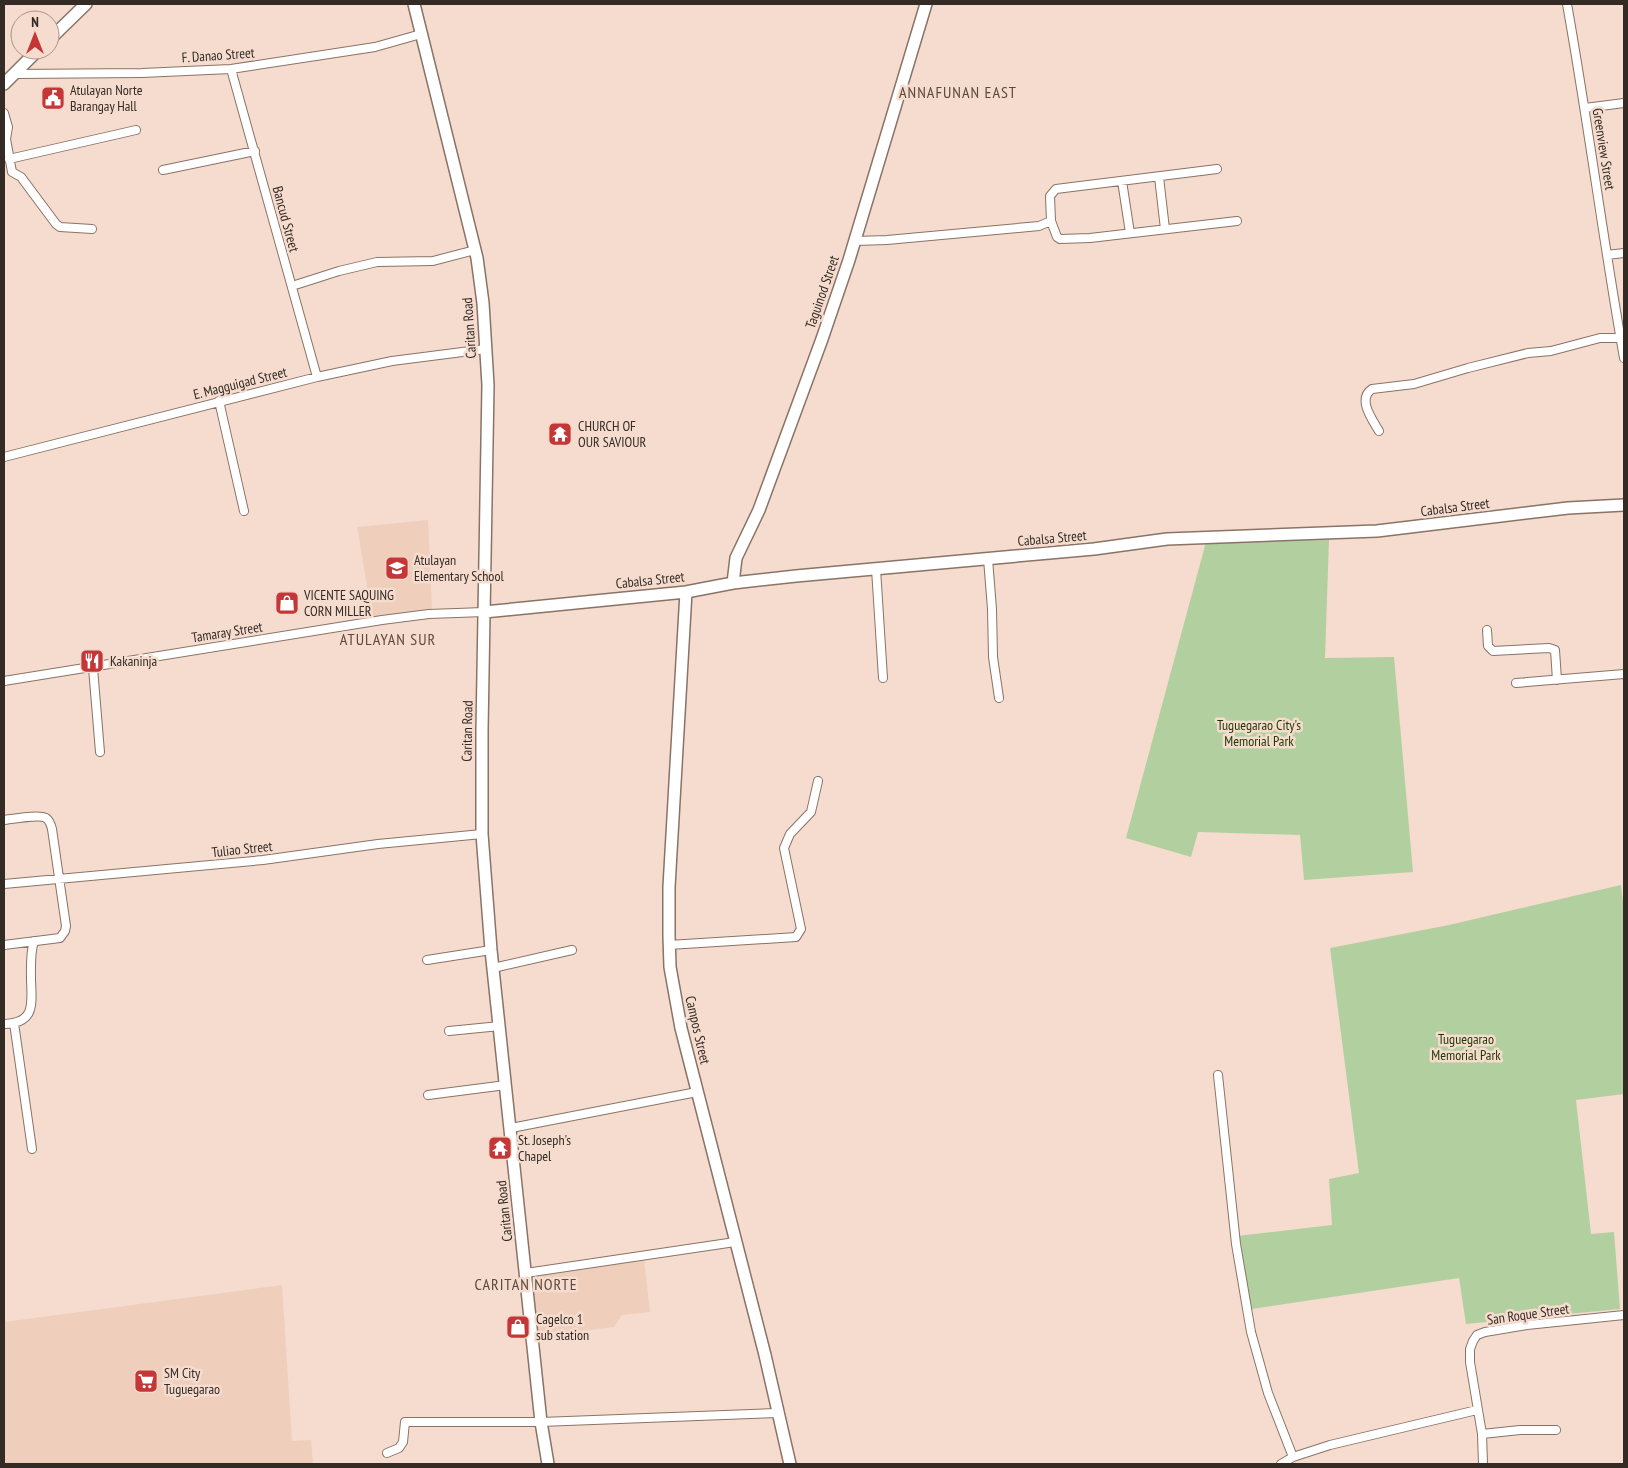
<svg xmlns="http://www.w3.org/2000/svg" width="1628" height="1468" viewBox="0 0 1628 1468" font-family="'PT Sans Narrow',sans-serif">
<rect width="100%" height="100%" fill="#f5dcce"/>
<path fill="#efcfbc" d="M428,520L432,610L372,617L357,527Z
M644,1259L650,1312L622,1315L614,1327L538,1337L532,1276Z
M282,1285L292,1441L311,1440L313,1464H4V1322Z"/>
<path fill="#b2d09f" d="M1329,540L1325,658L1394,657L1413,872L1304,880L1300,835L1198,832L1191,857L1126,838L1206,542Z
M1621,885L1624,911V1094L1576,1100L1591,1234L1614,1232L1620,1309L1466,1324L1459,1278L1252,1309L1237,1236L1332,1225L1329,1179L1359,1173L1330,948L1449,925Z"/>
<g fill="none" stroke-linecap="round" stroke-linejoin="round">
<g stroke="#897366" stroke-width="10">
<path id="street" d="M1567,4C1588,121 1603,240 1624,358
M231,69L317,377
M14,74L142,73L231,69L375,47L421,34
M1585,108L1624,103
M4,113L8,127L6,139L12,172L21,177L56,224L60,227L92,229
M9,159L136,130
M163,170L255,151
M1159,177L1165,229
M1122,181L1130,233
M1051,221L1057,237L1060,239L1090,238L1237,221
M855,241L887,240L1039,226L1051,221L1050,196L1056,189L1217,169
M1607,255L1624,253
M292,286L339,271L377,262L433,261L475,250
M219,401L244,511
M1379,431C1372,419 1357,399 1372,389L1414,384L1468,368L1528,353L1551,351L1600,338H1621
M4,457L317,377L392,361L486,349
M988,559L992,609L993,657L999,698
M876,569L883,678
M1487,630L1488,646L1493,651L1549,648L1555,650L1557,680
M93,668L100,752
M4,681L382,620L429,614L484,612
M1516,683L1624,674
M4,820C13,819 39,814 46,818C49,820 51,825 52,829L66,926L65,931L60,938L4,945
M4,884L263,860L378,844L482,834
M669,945L796,937L801,929L784,848L790,834L811,812L818,781
M427,960L491,950
M493,968L572,950
M14,1023L32,1149
M4,1024C35,1023 32,1005 31,980C31,968 30,953 34,941
M449,1031L500,1026
M1218,1075L1236,1244L1251,1332L1268,1393L1293,1457
M428,1095L506,1085
M511,1128L697,1092
M526,1273L735,1242
M1482,1434L1520,1430H1556
M387,1453L399,1448L403,1442L405,1422H541L778,1413
M1281,1464L1293,1457L1330,1445L1477,1410
M1483,1464L1482,1434L1470,1362V1349L1473,1341L1477,1335L1485,1332L1527,1325L1624,1315"/>
</g>
<g stroke="#897366" stroke-width="14">
<path id="secondary" d="M414,4L477,258L483,303L488,385L482,730V834L491,950L541,1422L548,1464
M50,39L86,4
M4,84L38,50
M733,583L736,558L759,510L822,339L849,260L926,4
M686,592L669,887V936L670,967L681,1028L765,1355L790,1464
M484,612L686,592L733,583L796,576L1094,549L1167,539L1377,531L1568,508L1624,505"/>
</g>
<use href="#street" stroke="#fff" stroke-width="8"/>
<use href="#secondary" stroke="#fff" stroke-width="11"/>
</g>
<defs>
<g id="civic-square" transform="scale(1.25)"><rect x="-9" y="-9" width="18" height="18" rx="4" fill="#c53637" stroke="#f5dcce"/><path d="M-.6-6.5H3V-4.5H.6V-3L4-1V1h2V6H-6V1h2V-1L-.6-3ZM-1.2 2.5V6h2.4V2.5Z" fill="#fff"/></g>
<g id="temple-square" transform="scale(1.25)"><rect x="-9" y="-9" width="18" height="18" rx="4" fill="#c53637" stroke="#f5dcce"/><path d="M0-6L5-2H3V0L6.5 2.5H4V6H1.5V3h-3V6H-4V2.5H-6.5L-3 0V-2H-5Z" fill="#fff"/></g>
<g id="school-square" transform="scale(1.25)"><rect x="-9" y="-9" width="18" height="18" rx="4" fill="#c53637" stroke="#f5dcce"/><path d="M0-5L7-2L0 1L-7-2ZM-4 1L0 2.5L4 1V4Q0 6-4 4Z" fill="#fff"/></g>
<g id="shop-square" transform="scale(1.25)"><rect x="-9" y="-9" width="18" height="18" rx="4" fill="#c53637" stroke="#f5dcce"/><path d="M-5-2.5h2.3a2.7 3.5 0 0 1 5.4 0H5L5.5 6h-11ZM-1.5-2.5h3a1.5 2.3 0 0 0-3 0Z" fill="#fff"/></g>
<g id="restaurant-square" transform="scale(1.25)"><rect x="-9" y="-9" width="18" height="18" rx="4" fill="#c53637" stroke="#f5dcce"/><path d="M-5-6h1v4h1v-4h1v4h1v-4h1v5L-1.5 .5V6h-2V.5L-5-1ZM5-6V6H3V1.5H1.5Q1.5-4 5-6Z" fill="#fff"/></g>
<g id="supermarket-square" transform="scale(1.25)"><rect x="-9" y="-9" width="18" height="18" rx="4" fill="#c53637" stroke="#f5dcce"/><path d="M-6-5.5h2.5l.6 2H6L4.5 2H-2.5L-4.4-4H-6ZM-1.5 3.2a1.3 1.3 0 1 0 .1 0ZM3 3.2a1.3 1.3 0 1 0 .1 0Z" fill="#fff"/></g>
</defs>
<g fill-rule="evenodd">
<use href="#civic-square" x="53" y="98"/>
<use href="#temple-square" x="560" y="434"/>
<use href="#school-square" x="397" y="568"/>
<use href="#shop-square" x="287" y="603"/>
<use href="#restaurant-square" x="92" y="661"/>
<use href="#temple-square" x="500" y="1148"/>
<use href="#shop-square" x="518" y="1327"/>
<use href="#supermarket-square" x="146" y="1381"/>
</g>
<g text-anchor="middle" dominant-baseline="central" stroke-width="5" stroke-linejoin="round" paint-order="stroke">
<g font-size="14" fill="#342b25" stroke="#f5dcce">
<text transform="translate(218 55) rotate(-4)">F. Danao Street</text>
<text transform="translate(1604 149) rotate(81)">Greenview Street</text>
<text transform="translate(286 219) rotate(75)">Bancud Street</text>
<text transform="translate(822 292) rotate(-71)">Taguinod Street</text>
<text transform="translate(469 328) rotate(-94)">Caritan Road</text>
<text transform="translate(240 383) rotate(-14)">E. Magguigad Street</text>
<text transform="translate(1455 507) rotate(-7)">Cabalsa Street</text>
<text transform="translate(1052 538) rotate(-5)">Cabalsa Street</text>
<text transform="translate(650 580) rotate(-6)">Cabalsa Street</text>
<text transform="translate(227 632) rotate(-9)">Tamaray Street</text>
<text transform="translate(467 731) rotate(-89)">Caritan Road</text>
<text transform="translate(242 849) rotate(-6)">Tuliao Street</text>
<text transform="translate(698 1030) rotate(77)">Campos Street</text>
<text transform="translate(504 1211) rotate(-96)">Caritan Road</text>
<text transform="translate(1528 1314) rotate(-8)">San Roque Street</text>
</g>
<g font-size="14" fill="#342b25" stroke="#f5dcce" text-anchor="start">
<text x="70" y="90">Atulayan Norte<tspan x="70" dy="16">Barangay Hall</tspan></text>
<text x="578" y="426">CHURCH OF<tspan x="578" dy="16">OUR SAVIOUR</tspan></text>
<text x="414" y="560">Atulayan<tspan x="414" dy="16">Elementary School</tspan></text>
<text x="304" y="595">VICENTE SAQUING<tspan x="304" dy="16">CORN MILLER</tspan></text>
<text x="110" y="661">Kakaninja</text>
<text x="518" y="1140">St. Joseph's<tspan x="518" dy="16">Chapel</tspan></text>
<text x="536" y="1319">Cagelco 1<tspan x="536" dy="16">sub station</tspan></text>
<text x="164" y="1373">SM City<tspan x="164" dy="16">Tuguegarao</tspan></text>
</g>
<g font-size="14" fill="#1c3702" stroke="#f5dcce">
<text x="1259" y="725">Tuguegarao City's<tspan x="1259" dy="16">Memorial Park</tspan></text>
<text x="1466" y="1039">Tuguegarao<tspan x="1466" dy="16">Memorial Park</tspan></text>
</g>
<g font-size="16" letter-spacing="1" fill="#5d483c" stroke="#f5dcce">
<text x="958" y="92">ANNAFUNAN EAST</text>
<text x="388" y="639">ATULAYAN SUR</text>
<text x="526" y="1284">CARITAN NORTE</text>
</g>
</g>
<rect width="1628" height="1468" fill="none" stroke="#342b25" stroke-width="10"/>
<g transform="translate(35 35)"><circle r="24" fill="#f5dcce" stroke="#a8958a"/>
<path d="M0-4L9 19L0 12L-9 19Z" fill="#c53637"/>
<text y="-8" font-size="14" font-weight="bold" text-anchor="middle" fill="#342b25">N</text>
</g>
</svg>
